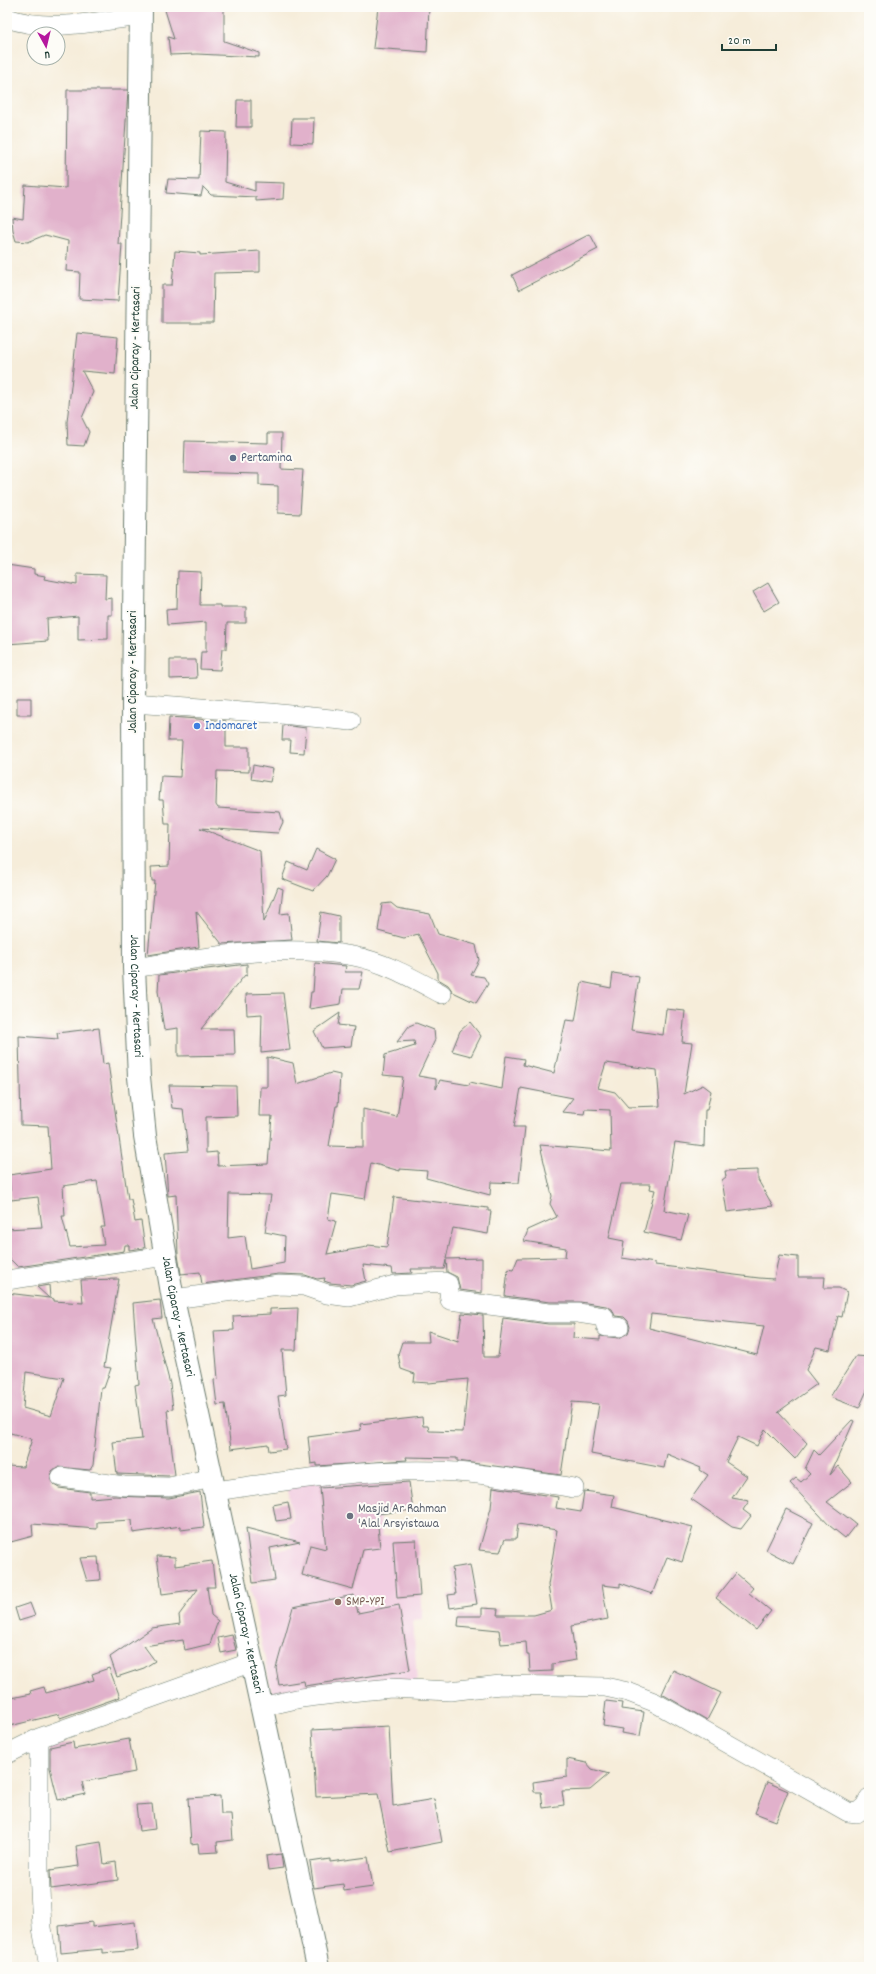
<svg xmlns="http://www.w3.org/2000/svg" width="876" height="1974" viewBox="0 0 876 1974" font-family="Dekko,sans-serif">
<rect width="100%" height="100%" fill="#fdfcf7"/>
<filter id="ink" filterUnits="userSpaceOnUse"><feTurbulence type="fractalNoise" baseFrequency=".025" numOctaves="2"/><feDisplacementMap in="SourceGraphic" scale="8" xChannelSelector="R" yChannelSelector="G"/><feConvolveMatrix kernelMatrix="1 2 1 2 8 2 1 2 1" color-interpolation-filters="sRGB"/></filter>
<filter id="wash" filterUnits="userSpaceOnUse"><feTurbulence type="fractalNoise" baseFrequency=".012" numOctaves="4" result="noise"/><feDisplacementMap in="SourceGraphic" scale="16" xChannelSelector="R" yChannelSelector="G"/><feGaussianBlur stdDeviation="0.9" result="paint"/><feColorMatrix in="noise" values="0 0 0 0 0 0 0 0 0 0 0 0 0 0 0 0 0 1.4 0 .05"/><feComposite in="paint" operator="in"/></filter>
<g filter="url(#wash)">
<rect width="100%" height="100%" fill="#f6edda"/>
<path fill="#f2cfe2" d="M375,1476L382,1536L417,1533L423,1619L413,1620L417,1683L273,1698L250,1586L277,1581L272,1551L292,1548L288,1522L293,1521L287,1484Z"/>
<g id="blocks">
<path fill="#e1b1cb" fill-rule="evenodd" d="M164,7H224V41L259,53V57L197,54L170,55L168,37L174,39Z
M378,7H429L427,52L373,48Z
M67,90H128L118,244H122L118,301L79,299L80,272L66,271L68,241L45,235L28,242L16,241L13,231L12,217L23,219L25,185L66,188Z
M237,100H251V127H236Z
M292,118H314L313,144L291,143Z
M201,131L226,132L225,182L255,191V182L284,183L283,199L256,201V197L211,195L203,187L201,196L166,193L168,179L199,180Z
M590,234L598,249L519,290L512,275Z
M175,251L200,253V255L260,251V272L214,273L213,323H162V285H172Z
M77,333L118,337L115,374L82,371L93,392L82,418L89,432L84,446L68,445L67,422Z
M268,433H282L281,469L303,470L300,514L278,513V486L259,485V474L184,472L185,441L268,443Z
M7,565L34,569V574L45,576L44,579L77,585V574L106,575L105,599L112,598V615H108V639L78,640V616L47,619L48,641L7,644Z
M178,571L201,572L200,605H220V607H246V623H227L226,649H222L220,670L200,669L201,652H206V622L167,625L166,609L177,608Z
M768,583L779,602L764,611L753,592Z
M170,660H196L197,678L170,679Z
M17,698H31V715H17Z
M169,717L226,721V747H249V772L217,771L216,805L218,808L280,812L283,822L278,833L200,828L260,851L264,922L278,887L283,889L280,914L289,913L292,940L222,944L196,911L199,947L148,955L155,881H152L151,867L169,866L170,824H165L163,800H159L161,776L180,777L182,741H168Z
M283,725L306,728L304,753L290,752L291,740H282Z
M253,765L273,769L270,782L251,779Z
M316,849L335,859L327,876L313,891L282,879L288,862L307,870Z
M391,903L397,908L430,914L438,934L476,945L479,960L471,975L484,977L488,984L476,1003L453,992L448,985L438,979V973L418,934L404,938L378,931L382,904Z
M321,912L339,916V943L317,941Z
M315,963L346,966L345,972H363L359,989H343L341,1004L309,1009L311,992H313Z
M247,964V976L245,975L201,1029H234L235,1055L178,1056V1028L164,1030L158,991L159,975Z
M613,973L639,977L631,1030L663,1035L666,1009L685,1011L682,1042L692,1043L684,1094L703,1085L711,1091L707,1110H705L704,1146L675,1142L664,1210L688,1215L681,1240L644,1232L655,1190L650,1189L651,1184H621L609,1238L624,1241L622,1258L655,1263V1265L759,1278L774,1279L779,1255L798,1257V1277H825L824,1288H839L847,1292L842,1317L838,1316L830,1350L816,1347L806,1370L817,1384L778,1412L807,1443L795,1459L765,1429L757,1446L738,1437L726,1462L747,1476L732,1498L749,1501L743,1510L751,1516L741,1529L732,1527L691,1499L708,1475L700,1470L701,1468L667,1454L664,1468L591,1454L599,1404L572,1402L561,1475L457,1461V1458L406,1457L407,1460L317,1466V1463L311,1464L308,1437L361,1430L360,1424L422,1417L423,1426H428L429,1431L463,1432L468,1379L429,1383L414,1382L415,1374L401,1369L398,1354L402,1342H429L428,1331L458,1341L462,1313L483,1315L484,1357H498L503,1318L548,1324H574L573,1338L600,1340V1336L619,1338L628,1333L630,1327L628,1321L624,1317L615,1316L612,1309L606,1306L580,1302H550L505,1296L508,1269L513,1270L518,1258L565,1257L566,1248L524,1241L528,1230L557,1217L550,1204L552,1196L540,1145L611,1151L610,1110L585,1109L584,1114L562,1112L573,1098L521,1088L514,1127H525L519,1183L491,1182L490,1195L426,1178L427,1171L400,1169V1171L371,1163L365,1199L332,1194L328,1219L336,1221L327,1254L367,1247L368,1245L387,1247L394,1197L488,1208V1211H491L488,1234L453,1228L446,1259L482,1258V1293L460,1290L457,1277L447,1272L446,1260L444,1269H411L412,1273L393,1274L392,1268L363,1265L366,1281L351,1285L330,1283L324,1281L325,1278L317,1279L305,1275L279,1274L202,1284L200,1272L181,1274L178,1255L176,1195L168,1196L165,1153L188,1151L183,1109L172,1108L169,1085L236,1086L237,1116L206,1117V1153L217,1152L218,1166L268,1164L272,1116H259L260,1087H267V1057L293,1063L297,1084L331,1073L340,1075L338,1106H336L329,1146L363,1147V1109L397,1117L403,1077L383,1075L385,1055L415,1046L414,1041L397,1042L409,1026L416,1023L434,1030L435,1040L418,1076L436,1079V1089L440,1080L469,1085L470,1082L502,1089L506,1056L524,1059L523,1065L554,1073L566,1020L575,1021L582,982L611,988ZM606,1063L657,1070L660,1106L628,1107L615,1092L598,1088ZM229,1194L271,1195L265,1232L285,1236L284,1263L250,1269L245,1236L228,1238ZM651,1314L764,1326L757,1355L649,1328Z
M283,993L290,1050L261,1053L262,1014L247,1015L246,994Z
M340,1013L338,1025L354,1027L351,1046L322,1048L314,1031Z
M470,1022L481,1036L471,1056L452,1051L460,1031Z
M99,1028L103,1064L108,1063L128,1199H131L135,1222L141,1221L145,1248L129,1250V1245H125L124,1251L18,1267L9,1258L7,1229L42,1227L38,1197L11,1200L9,1175L51,1169L48,1126L21,1125L19,1036L58,1039L57,1033ZM97,1181L105,1227H101L104,1245L70,1247L62,1216H65L63,1186Z
M758,1170V1180L773,1206L727,1212L722,1180L726,1177L725,1171Z
M119,1279L104,1367L111,1368L104,1388H101L93,1465L90,1470L57,1467L52,1471L51,1481L54,1485L59,1488L90,1492V1498L115,1496L169,1498L200,1492L204,1527L181,1530V1526L133,1533L132,1520L97,1522V1529L32,1524L33,1536L7,1543V1466L23,1467L32,1439L7,1432V1293L49,1298L37,1287L49,1285L50,1298L54,1299V1301L83,1303L81,1280ZM26,1372L64,1378L51,1416L23,1408Z
M160,1300L162,1318L153,1319L170,1384L173,1409L167,1410L175,1475L168,1476L117,1474L113,1442L142,1439L135,1385L139,1384L133,1303Z
M298,1308L296,1350H282L286,1395L278,1396L286,1449L269,1451L268,1444L231,1449L225,1404L217,1405L214,1380L218,1379L214,1331L234,1330L233,1316L270,1314V1309Z
M856,1356L869,1357V1386L859,1408L830,1397Z
M852,1420L854,1421L830,1475L838,1466L852,1482L827,1502L856,1524L845,1538L830,1526L790,1483L796,1478L801,1482L810,1474L805,1469L814,1450L819,1455Z
M409,1482L413,1510L377,1514L380,1548L363,1550L353,1589L302,1575L310,1545L326,1549L320,1488Z
M493,1487L558,1497L556,1508L581,1512L584,1491L614,1495L612,1507L693,1527L682,1562L667,1557L652,1594L620,1583V1587L602,1585L608,1619L571,1626L576,1660L552,1664V1671L530,1672L529,1655H527L526,1642L501,1644L499,1630L458,1626L459,1616H482V1608L498,1609L497,1615H534L552,1610L548,1585L557,1530L518,1524L516,1539H505L500,1552L479,1550L491,1508Z
M288,1502L291,1519L276,1521L273,1505Z
M786,1509L813,1523L793,1564L766,1550Z
M246,1528L300,1542L270,1548L275,1580L253,1583Z
M416,1540L420,1596L397,1598L393,1541Z
M157,1556L175,1557V1566L212,1561L215,1587H207L211,1615L218,1621L210,1644L185,1650L183,1640L144,1646L155,1661L144,1668L117,1677L110,1657L152,1628L180,1624L179,1615L198,1589L162,1594Z
M98,1557L100,1580L87,1581L80,1558Z
M470,1565L477,1604L450,1608L448,1595L456,1594L452,1568Z
M736,1573L753,1588L749,1593L771,1611L756,1630L716,1598Z
M354,1595L358,1613L399,1605L410,1670L305,1686L304,1681L279,1685L276,1668L293,1607Z
M30,1603L35,1616L19,1621L15,1608Z
M232,1635L236,1650L221,1653L218,1638Z
M109,1668L120,1697L60,1718L59,1714L10,1726L7,1699L31,1694L30,1691L44,1687L46,1693L94,1680L92,1674Z
M673,1670L721,1693L707,1720L662,1694Z
M606,1701L622,1703L621,1709L644,1712L640,1736L621,1733L622,1729L603,1726Z
M389,1726L393,1806L434,1799L442,1842L390,1852L378,1794L316,1797L312,1730Z
M129,1739L135,1772L82,1782L85,1794L58,1800L50,1768V1747L73,1742L74,1749Z
M567,1759L587,1763L592,1769L609,1774L590,1790L562,1791L564,1805L543,1808L541,1792H534L533,1782L567,1777Z
M767,1782L788,1791L776,1821L755,1813Z
M220,1796L221,1814H231L233,1840L217,1842L218,1852L199,1853L198,1843L191,1844L188,1798Z
M152,1804L155,1829L139,1831L136,1805Z
M101,1842L104,1864L116,1862L118,1880L51,1889L50,1870L79,1866L76,1846Z
M281,1854L283,1868L268,1870L266,1856Z
M368,1857L373,1887L344,1891L343,1884L314,1888L310,1862L330,1859V1862Z
M92,1922V1927L135,1922L138,1950L103,1953V1949L61,1953L59,1926Z"/>
</g>
</g>
<g filter="url(#ink)">
<use href="#blocks" fill-opacity="0" stroke="#6a7b6e" stroke-width="1"/>
<g fill="none" stroke-linecap="round" stroke-linejoin="round">
<g stroke="#6a7b6e" stroke-width="20">
<path id="minor" d="M7,18C49,33 98,21 141,16
M133,703L271,713L351,721
M134,968C206,957 280,943 353,956C385,962 414,979 442,994
M7,1280L165,1256
M173,1299L279,1285L304,1286L327,1294L349,1297L395,1285L444,1282L448,1284L450,1300L549,1313H578L604,1317L606,1327H619
M61,1477L124,1486L169,1487L213,1478
M216,1491C295,1479 376,1467 456,1472C496,1475 535,1482 574,1488
M261,1707L301,1698L350,1692L391,1688L450,1691L500,1685L605,1687L628,1692L654,1702L848,1812L857,1813L865,1806L869,1798
M39,1738V1870L42,1928L49,1967
M7,1754L39,1738L252,1662"/>
</g>
<g stroke="#6a7b6e" stroke-width="24">
<g id="secondary">
<path id="s1" d="M141,7L133,703L134,968L139,1077L145,1136L173,1299L318,1967"/>
</g>
</g>
<use href="#minor" stroke="#fff" stroke-width="19"/>
<use href="#secondary" stroke="#fff" stroke-width="22"/>
</g>
</g>
<circle fill="#5c6f8a" stroke="#fdfcf7" stroke-width="1.5" cx="233" cy="458" r="4"/>
<circle fill="#3f7fe0" stroke="#fdfcf7" stroke-width="1.5" cx="197" cy="726" r="4"/>
<circle fill="#6b7280" stroke="#fdfcf7" stroke-width="1.5" cx="350" cy="1516" r="4"/>
<circle fill="#8d6e63" stroke="#fdfcf7" stroke-width="1.5" cx="338" cy="1602" r="4"/>
<g text-anchor="middle" dominant-baseline="central" stroke-width="4" stroke-linejoin="round" paint-order="stroke">
<g font-size="13" fill="#1f3d34" stroke="#fdfcf7">
<text transform="translate(136 348) rotate(-89)">Jalan Ciparay - Kertasari</text>
<text transform="translate(133 672) rotate(-90)">Jalan Ciparay - Kertasari</text>
<text stroke="none"><textPath href="#s1" startOffset="989">Jalan Ciparay - Kertasari</textPath></text>
<text stroke="none"><textPath href="#s1" startOffset="1313">Jalan Ciparay - Kertasari</textPath></text>
<text stroke="none"><textPath href="#s1" startOffset="1637">Jalan Ciparay - Kertasari</textPath></text>
</g>
<g font-size="13" fill="#4e5e75" stroke="#fdfcf7" text-anchor="start">
<text x="241" y="458">Pertamina</text>
</g>
<g font-size="13" fill="#366cbe" stroke="#fdfcf7" text-anchor="start">
<text x="205" y="726">Indomaret</text>
</g>
<g font-size="13" fill="#5b616d" stroke="#fdfcf7" text-anchor="start">
<text x="358" y="1509">Masjid Ar Rahman<tspan x="358" dy="15">'Alal Arsyistawa</tspan></text>
</g>
<g font-size="13" fill="#785e54" stroke="#fdfcf7" text-anchor="start">
<text x="346" y="1602">SMP-YPI</text>
</g>
</g>
<rect width="876" height="1974" fill="none" stroke="#fdfcf7" stroke-width="24"/>
<g transform="translate(46 46) rotate(172)"><circle r="19" fill="#fdfcf7" stroke="#a4b0a9"/>
<path d="M0-3L7 15L0 10L-7 15Z" fill="#b5179e"/>
<text y="-6" font-size="11" font-weight="bold" text-anchor="middle" fill="#1f3d34">U</text>
</g>
<path d="M722 44v6h54v-6" fill="none" stroke="#1f3d34" stroke-width="2"/>
<text x="728" y="44" font-size="12" fill="#1f3d34" stroke="#fdfcf7" stroke-width="3" paint-order="stroke">20 m</text>
</svg>
